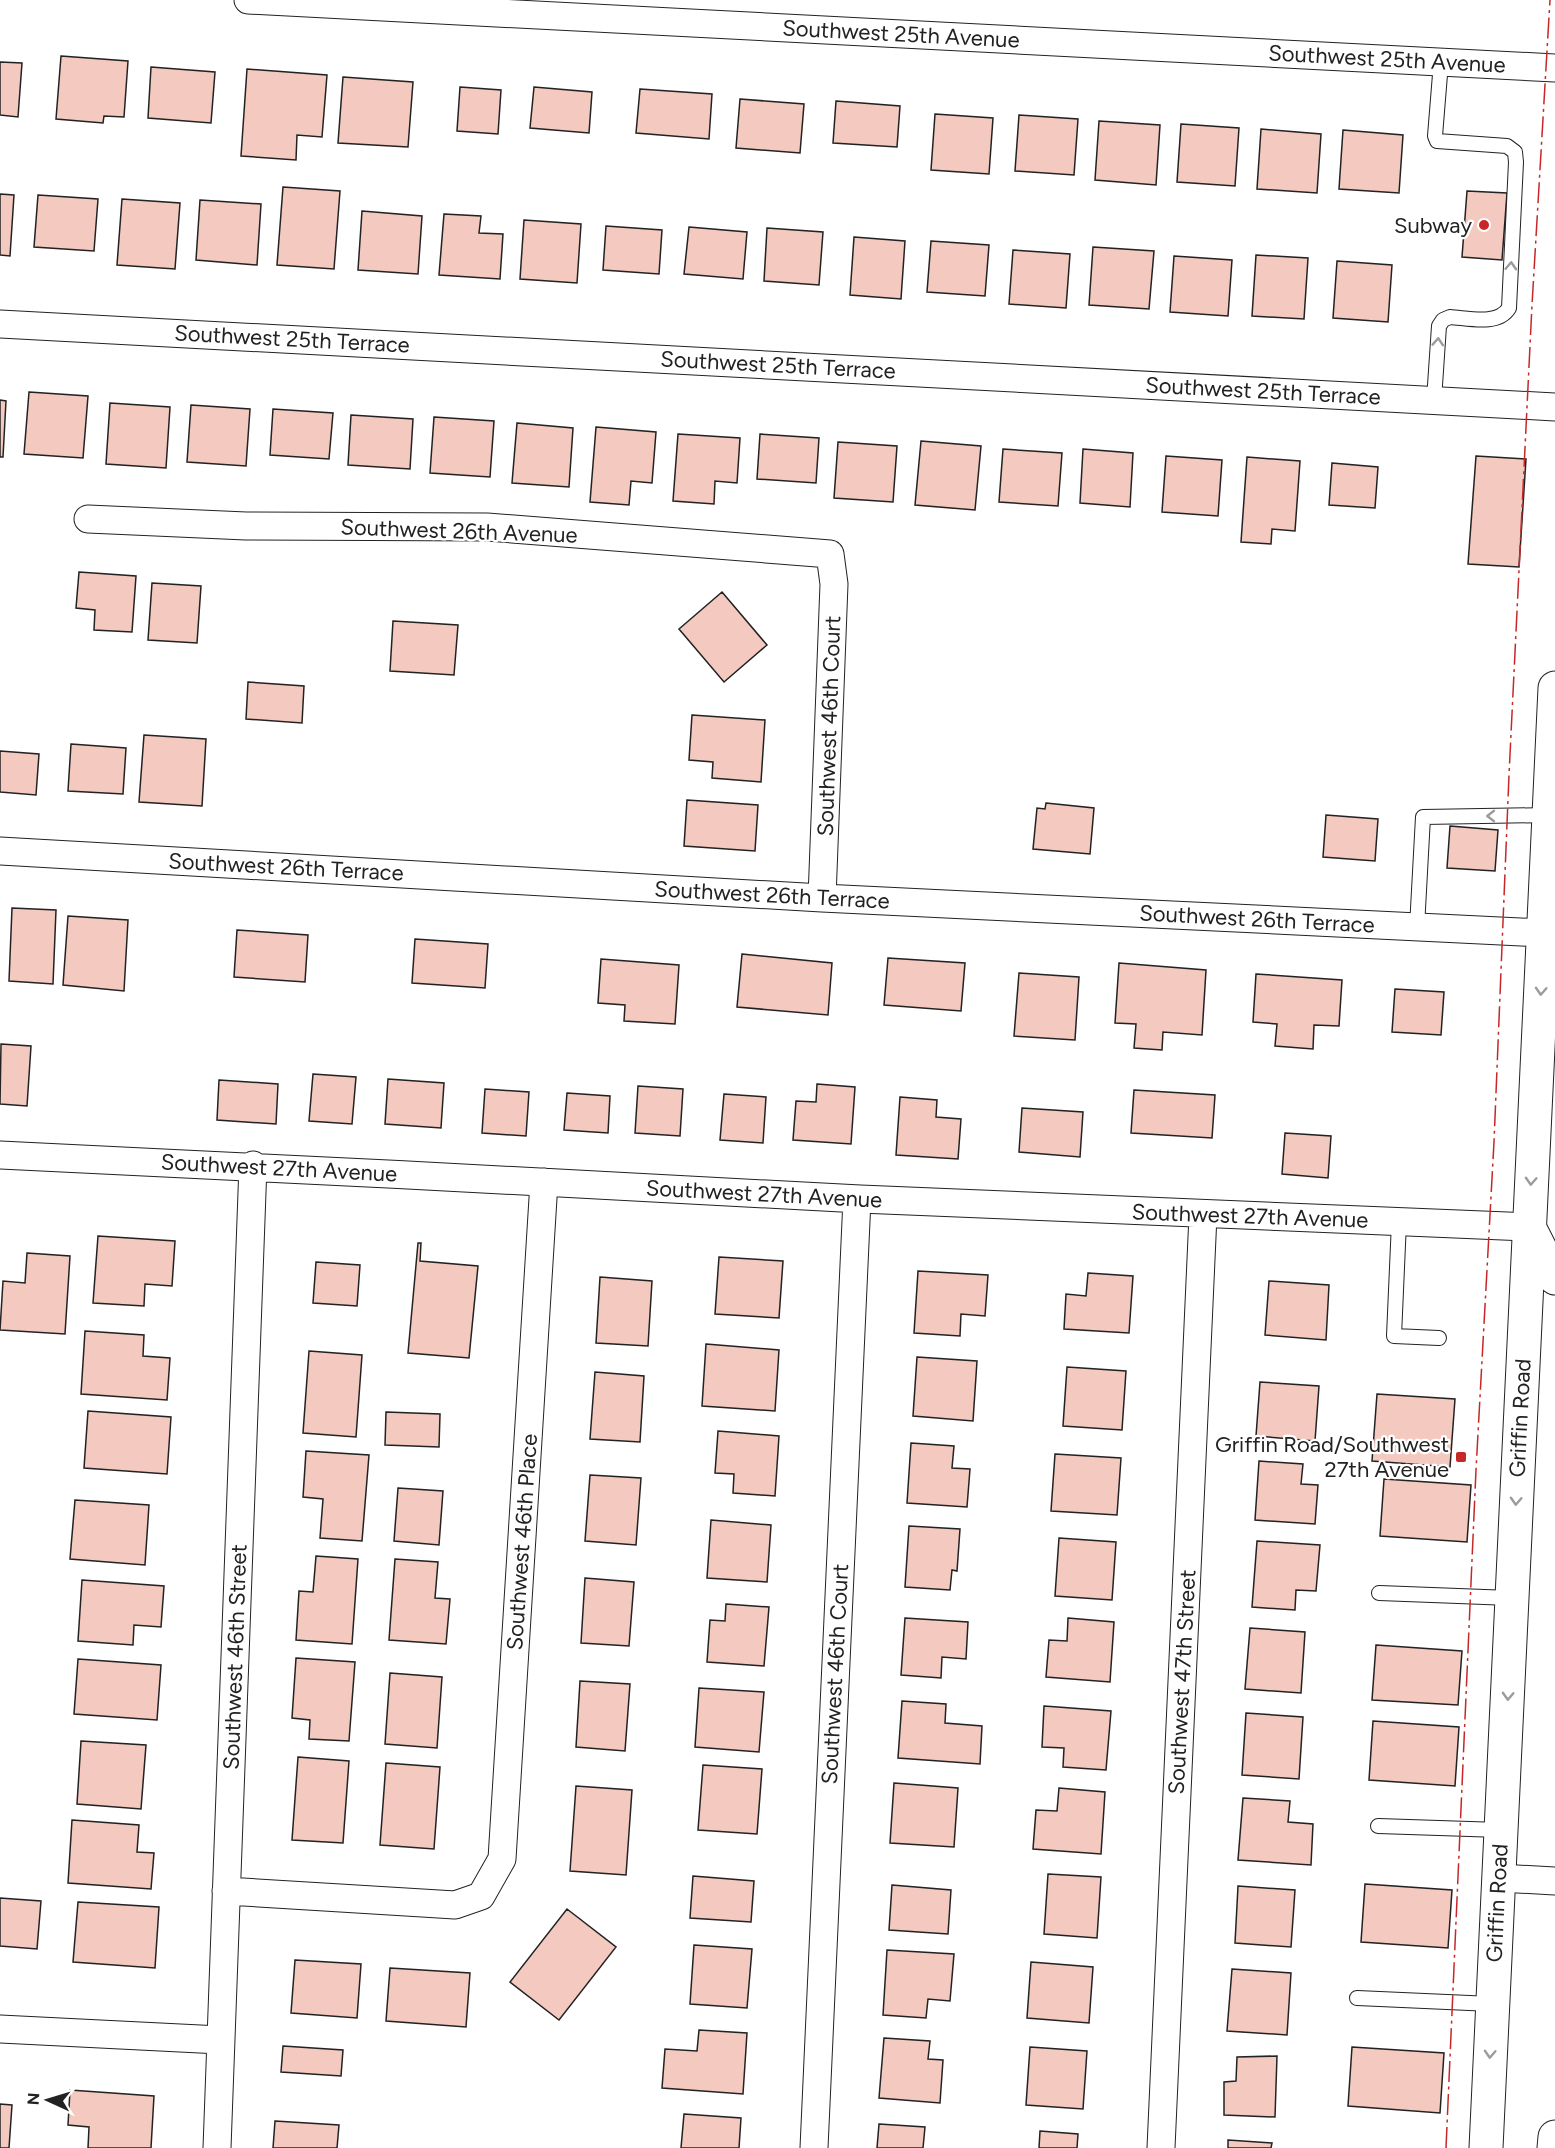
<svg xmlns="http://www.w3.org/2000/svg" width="1555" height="2148" viewBox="0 0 1555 2148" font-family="Figtree,sans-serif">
<rect width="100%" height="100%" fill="#fff"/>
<path fill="#f3c9c0" stroke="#222" stroke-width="1.5" d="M61,56L128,61L124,117L104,116L103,123L56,119Z
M0,62L22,63L18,117L0,115Z
M151,67L215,72L211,123L148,118Z
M247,69L327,75L322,137L297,135L296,160L241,156Z
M343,77L413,82L408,147L338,143Z
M460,87L501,90L498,134L457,131Z
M534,87L592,92L589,133L530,128Z
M640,89L712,94L709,139L636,133Z
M740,99L804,104L800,153L736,148Z
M836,101L900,106L897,147L833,143Z
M935,114L993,118L989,174L931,170Z
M1019,115L1078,119L1074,175L1015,171Z
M1099,121L1160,125L1156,185L1095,180Z
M1181,124L1239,128L1235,186L1177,182Z
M1261,129L1321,134L1317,193L1257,189Z
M1343,130L1403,135L1399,193L1339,189Z
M283,187L340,191L334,269L277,265Z
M1467,191L1507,193L1502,260L1462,257Z
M0,194L14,195L10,256L0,255Z
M38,195L98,199L94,251L34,247Z
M122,199L180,203L175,269L117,265Z
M200,200L261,204L257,265L196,260Z
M362,211L422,216L418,274L358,270Z
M444,214L481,216L479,233L503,234L500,279L439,275Z
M524,220L581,224L577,283L520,279Z
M606,226L662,230L659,274L603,270Z
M689,227L747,232L743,279L684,274Z
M767,228L823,232L819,285L764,281Z
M854,237L905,241L901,299L850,295Z
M931,241L989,245L985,296L927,292Z
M1093,247L1154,251L1149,309L1089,305Z
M1013,250L1070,254L1066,308L1009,304Z
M1256,255L1308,258L1304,319L1252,316Z
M1174,256L1232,260L1228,316L1170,312Z
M1337,261L1392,265L1388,322L1333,318Z
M29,392L88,396L83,458L24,454Z
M0,400L6,401L3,457H0Z
M110,403L170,407L166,468L106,464Z
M191,405L250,409L246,466L187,462Z
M273,409L333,413L329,459L270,455Z
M351,415L413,419L410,469L348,465Z
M434,417L494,421L490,477L430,473Z
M517,423L573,428L569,487L512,483Z
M596,427L656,432L652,483L631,481L629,505L590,502Z
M678,434L740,438L737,483L715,481L714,504L673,501Z
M760,434L819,438L816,483L757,479Z
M921,441L981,446L975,510L915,505Z
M838,442L897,446L893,502L834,498Z
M1003,449L1062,453L1058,506L999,502Z
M1083,449L1133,453L1130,507L1080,503Z
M1166,456L1222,460L1218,516L1162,512Z
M1476,456L1526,459L1519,567L1468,564Z
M1247,457L1300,461L1295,531L1272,529L1271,544L1241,542Z
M1332,463L1378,467L1375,508L1329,505Z
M79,572L136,576L132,632L94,630L95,610L76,608Z
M152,583L201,586L197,643L148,640Z
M722,592L767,645L724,682L679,629Z
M393,621L458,625L454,675L390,671Z
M248,682L304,686L302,723L246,719Z
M692,715L765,720L761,782L712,778L713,762L689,760Z
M144,735L206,739L202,806L139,802Z
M71,744L126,748L123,794L68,791Z
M0,751L39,754L36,795L0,792Z
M687,800L758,805L755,851L684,846Z
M1046,803L1094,808L1090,854L1033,849L1037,808L1045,809Z
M1326,815L1378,819L1375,861L1323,857Z
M1450,826L1498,830L1495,871L1447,868Z
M12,908L56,910L53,984L9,981Z
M68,916L128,920L124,991L63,985Z
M237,930L308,935L305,982L234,977Z
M415,939L488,944L485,988L412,983Z
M742,954L832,963L828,1015L737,1007Z
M888,958L965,963L961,1011L884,1005Z
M601,959L679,965L675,1024L624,1021L625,1005L598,1003Z
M1119,963L1206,970L1202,1035L1163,1032L1162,1050L1134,1048L1136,1024L1115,1023Z
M1019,973L1079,977L1075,1040L1014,1036Z
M1256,974L1342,980L1339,1026L1314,1025L1313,1049L1275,1046L1277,1024L1253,1022Z
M1395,989L1444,992L1441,1035L1392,1032Z
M1,1044L31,1046L27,1106L0,1104Z
M313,1074L356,1077L352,1124L309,1121Z
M388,1079L444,1083L441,1128L385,1124Z
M219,1080L278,1084L276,1124L217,1120Z
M817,1084L855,1087L851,1144L793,1140L796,1101L816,1102Z
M638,1086L683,1089L680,1136L635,1133Z
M485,1089L529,1092L526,1136L482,1133Z
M1134,1090L1215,1095L1212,1138L1131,1133Z
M567,1093L610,1096L608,1133L564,1130Z
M724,1094L766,1097L763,1143L720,1140Z
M900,1097L937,1100L936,1117L961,1119L958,1159L896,1155Z
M1022,1108L1083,1112L1080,1157L1019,1152Z
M1285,1133L1331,1136L1328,1178L1282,1174Z
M98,1236L175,1241L172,1286L145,1284L144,1306L93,1303Z
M418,1243H421L420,1261L478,1266L469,1358L408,1353Z
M27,1253L70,1256L65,1334L0,1330L3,1281L25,1283Z
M719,1257L783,1261L779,1318L715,1314Z
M316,1262L360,1265L357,1306L313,1303Z
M918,1271L988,1275L985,1316L961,1314L960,1336L914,1333Z
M1088,1273L1133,1276L1129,1333L1064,1329L1066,1294L1086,1296Z
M600,1277L652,1281L648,1346L596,1343Z
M1269,1281L1329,1285L1326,1340L1265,1335Z
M85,1331L144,1335L143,1356L170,1358L167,1400L81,1394Z
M706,1344L779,1350L775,1411L702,1406Z
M309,1351L362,1355L356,1437L303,1433Z
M917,1357L977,1361L973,1421L913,1416Z
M1067,1367L1126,1371L1122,1430L1063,1426Z
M595,1372L644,1376L640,1442L590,1439Z
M1260,1382L1319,1386L1315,1441L1256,1436Z
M1377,1394L1455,1399L1450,1467L1372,1461Z
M88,1411L171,1417L167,1474L84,1468Z
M386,1412L440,1414L439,1447L385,1445Z
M718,1431L779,1436L775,1496L733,1493L734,1474L715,1473Z
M911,1443L954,1446L952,1468L970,1469L967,1507L907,1503Z
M306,1451L369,1455L362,1541L320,1538L323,1499L303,1497Z
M1055,1454L1121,1458L1117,1515L1051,1511Z
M1259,1461L1303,1464L1301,1484L1318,1485L1315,1524L1255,1520Z
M590,1475L641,1478L636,1545L585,1541Z
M1384,1479L1471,1485L1467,1542L1380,1536Z
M398,1488L443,1491L439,1545L394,1541Z
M75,1500L149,1505L145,1565L70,1559Z
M711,1520L771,1525L767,1582L707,1578Z
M909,1526L960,1529L957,1571L952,1570L950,1590L905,1587Z
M1059,1538L1116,1542L1112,1600L1055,1596Z
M1257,1541L1320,1545L1316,1591L1296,1590L1295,1610L1252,1607Z
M316,1556L358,1559L352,1644L296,1640L299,1591L313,1592Z
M395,1559L438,1562L435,1598L450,1599L446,1644L389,1640Z
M585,1578L634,1582L629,1646L581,1643Z
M82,1580L164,1586L161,1627L134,1625L133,1645L78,1641Z
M726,1604L769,1607L764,1666L707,1662L710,1620L725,1621Z
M905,1618L968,1622L966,1659L942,1657L941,1678L901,1675Z
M1068,1618L1114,1622L1110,1682L1046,1677L1049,1640L1067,1641Z
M1250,1628L1305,1632L1301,1693L1245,1689Z
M1376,1645L1462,1651L1458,1705L1372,1700Z
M296,1658L355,1662L349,1741L309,1739L310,1720L292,1718Z
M78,1659L161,1665L157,1720L74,1714Z
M390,1673L442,1677L437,1748L385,1744Z
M580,1681L630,1684L625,1751L576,1747Z
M699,1688L764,1692L759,1752L695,1747Z
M902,1701L946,1704L945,1723L982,1726L980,1764L898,1758Z
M1044,1706L1111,1711L1106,1770L1063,1767L1064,1748L1042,1747Z
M1246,1713L1303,1717L1299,1779L1242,1775Z
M1373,1721L1459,1727L1455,1786L1369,1780Z
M81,1741L146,1745L141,1809L77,1804Z
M298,1757L349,1761L343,1843L292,1840Z
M386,1763L440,1767L434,1849L380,1845Z
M703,1765L762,1769L757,1834L698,1830Z
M894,1783L958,1788L954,1847L890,1843Z
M576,1786L632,1790L626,1875L570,1871Z
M1059,1788L1105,1792L1101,1854L1033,1849L1036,1810L1057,1811Z
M1243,1798L1290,1801L1288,1822L1313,1824L1311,1865L1238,1860Z
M72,1820L139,1825L137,1852L154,1853L151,1889L68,1883Z
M1048,1874L1101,1877L1097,1938L1044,1934Z
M693,1876L754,1881L751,1922L690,1918Z
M1365,1884L1452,1890L1448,1948L1361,1942Z
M892,1885L951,1890L948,1934L889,1930Z
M1238,1886L1295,1890L1291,1947L1235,1943Z
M0,1898L41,1901L37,1949L0,1946Z
M78,1902L159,1907L155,1968L73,1962Z
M567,1909L616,1947L559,2020L510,1982Z
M694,1945L752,1949L747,2008L690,2004Z
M887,1950L954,1954L950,2001L928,1999L926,2018L883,2015Z
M295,1960L361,1964L357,2018L291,2013Z
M1031,1962L1093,1967L1089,2023L1027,2018Z
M390,1968L470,1973L466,2027L386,2021Z
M1232,1969L1291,1973L1287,2035L1227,2031Z
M699,2030L747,2033L743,2094L662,2088L665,2049L697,2051Z
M884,2038L930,2041L928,2059L943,2060L940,2103L879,2098Z
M283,2046L343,2050L341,2076L281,2072Z
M1030,2047L1087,2051L1083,2109L1026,2105Z
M1352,2047L1444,2053L1440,2113L1348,2106Z
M1277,2056L1275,2117L1224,2115V2082L1236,2081L1237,2057Z
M70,2090L154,2096L151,2148H88L89,2127L68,2125Z
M0,2104L12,2105L9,2148H0Z
M684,2114L741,2118L739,2148H681Z
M275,2121L339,2125L337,2148H273Z
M879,2124L925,2127L923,2148H877Z
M1040,2131L1078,2134L1077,2148H1039Z
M1228,2140L1272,2143L1271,2148H1228Z"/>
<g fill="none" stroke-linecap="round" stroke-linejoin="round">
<g stroke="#222" stroke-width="16">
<path id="service" d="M1434,400L1439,326L1443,320L1450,317C1468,318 1498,326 1509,308L1516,162L1515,152L1507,146L1437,141L1435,136L1441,62
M1417,927L1423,817L1549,815
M1399,1222L1394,1336L1439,1338
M1379,1593L1511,1598
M1378,1826L1500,1830
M1357,1998L1492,2004"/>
</g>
<g stroke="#222" stroke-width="29">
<path id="minor" d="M248,0L1555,68
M0,324L1555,407
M88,519L246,526L487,527L830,554L834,584L822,898
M0,851L822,898L1543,933
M0,1155C287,1167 573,1185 860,1199C1083,1210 1306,1219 1529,1227
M1499,1878L1555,1881
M226,1891L455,1905L481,1896L502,1859L544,1182
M0,2029L220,2040
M217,2148L253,1165
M814,2148L857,1199
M1161,2148L1203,1215"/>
</g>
<g stroke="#222" stroke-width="35">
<path id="primary" d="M1530,1229L1555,1278
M1486,2148L1555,688
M1554,2148L1555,2137"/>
</g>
<use href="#service" stroke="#fff" stroke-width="14"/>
<use href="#minor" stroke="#fff" stroke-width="27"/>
<use href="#primary" stroke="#fff" stroke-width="33"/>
<path stroke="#c62828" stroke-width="1.5" stroke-dasharray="21 4.5 3 4.5" stroke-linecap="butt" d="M1446,2148L1476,1470L1494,1142L1509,775L1532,305L1550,0"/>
</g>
<defs><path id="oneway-chevron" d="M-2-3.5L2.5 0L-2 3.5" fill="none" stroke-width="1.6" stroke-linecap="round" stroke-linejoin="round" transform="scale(1.5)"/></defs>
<g stroke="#9c9c9c">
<use href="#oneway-chevron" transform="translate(1511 266) rotate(-87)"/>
<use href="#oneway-chevron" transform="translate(1438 342) rotate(-86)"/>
<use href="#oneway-chevron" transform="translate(1491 816) rotate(180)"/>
<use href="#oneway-chevron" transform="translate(1541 991) rotate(93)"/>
<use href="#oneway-chevron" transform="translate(1531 1181) rotate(93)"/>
<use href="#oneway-chevron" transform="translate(1516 1501) rotate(93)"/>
<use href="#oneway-chevron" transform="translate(1508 1696) rotate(92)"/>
<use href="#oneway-chevron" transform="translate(1490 2054) rotate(93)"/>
</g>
<g fill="#c62828" stroke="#fff" stroke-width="2">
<circle cx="1484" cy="225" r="6"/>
<rect x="1455" y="1451" width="12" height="12" rx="3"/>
</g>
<g text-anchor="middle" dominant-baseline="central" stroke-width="4.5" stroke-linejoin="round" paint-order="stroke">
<g font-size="22" fill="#222" stroke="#fff">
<text transform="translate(901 34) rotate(3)">Southwest 25th Avenue</text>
<text transform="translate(1387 59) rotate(3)">Southwest 25th Avenue</text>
<text transform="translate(292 339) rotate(3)">Southwest 25th Terrace</text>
<text transform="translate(778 365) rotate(3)">Southwest 25th Terrace</text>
<text transform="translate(1263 391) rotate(3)">Southwest 25th Terrace</text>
<text transform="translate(459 531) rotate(2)">Southwest 26th Avenue</text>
<text transform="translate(829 726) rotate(-88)">Southwest 46th Court</text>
<text transform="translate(286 867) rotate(3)">Southwest 26th Terrace</text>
<text transform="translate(772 895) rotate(3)">Southwest 26th Terrace</text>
<text transform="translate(1257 919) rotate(3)">Southwest 26th Terrace</text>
<text transform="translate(279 1168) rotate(3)">Southwest 27th Avenue</text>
<text transform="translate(764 1194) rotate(3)">Southwest 27th Avenue</text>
<text transform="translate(1250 1216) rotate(2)">Southwest 27th Avenue</text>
<text transform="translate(1520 1418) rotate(-87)">Griffin Road</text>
<text transform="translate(522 1542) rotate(-86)">Southwest 46th Place</text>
<text transform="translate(235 1657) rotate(-88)">Southwest 46th Street</text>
<text transform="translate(835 1674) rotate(-87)">Southwest 46th Court</text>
<text transform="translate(1182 1682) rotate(-87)">Southwest 47th Street</text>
<text transform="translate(1497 1903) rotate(-87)">Griffin Road</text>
</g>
<g font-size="22" fill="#222" stroke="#fff" text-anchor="end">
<text x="1472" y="225">Subway</text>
<text x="1449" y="1444">Griffin Road/Southwest<tspan x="1449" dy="25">27th Avenue</tspan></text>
</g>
</g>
<g transform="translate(48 2100) rotate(274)" stroke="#ffffff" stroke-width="4.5" paint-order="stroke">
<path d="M0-4.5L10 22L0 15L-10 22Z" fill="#222222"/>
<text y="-9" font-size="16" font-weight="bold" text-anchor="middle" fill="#222222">N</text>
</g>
</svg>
